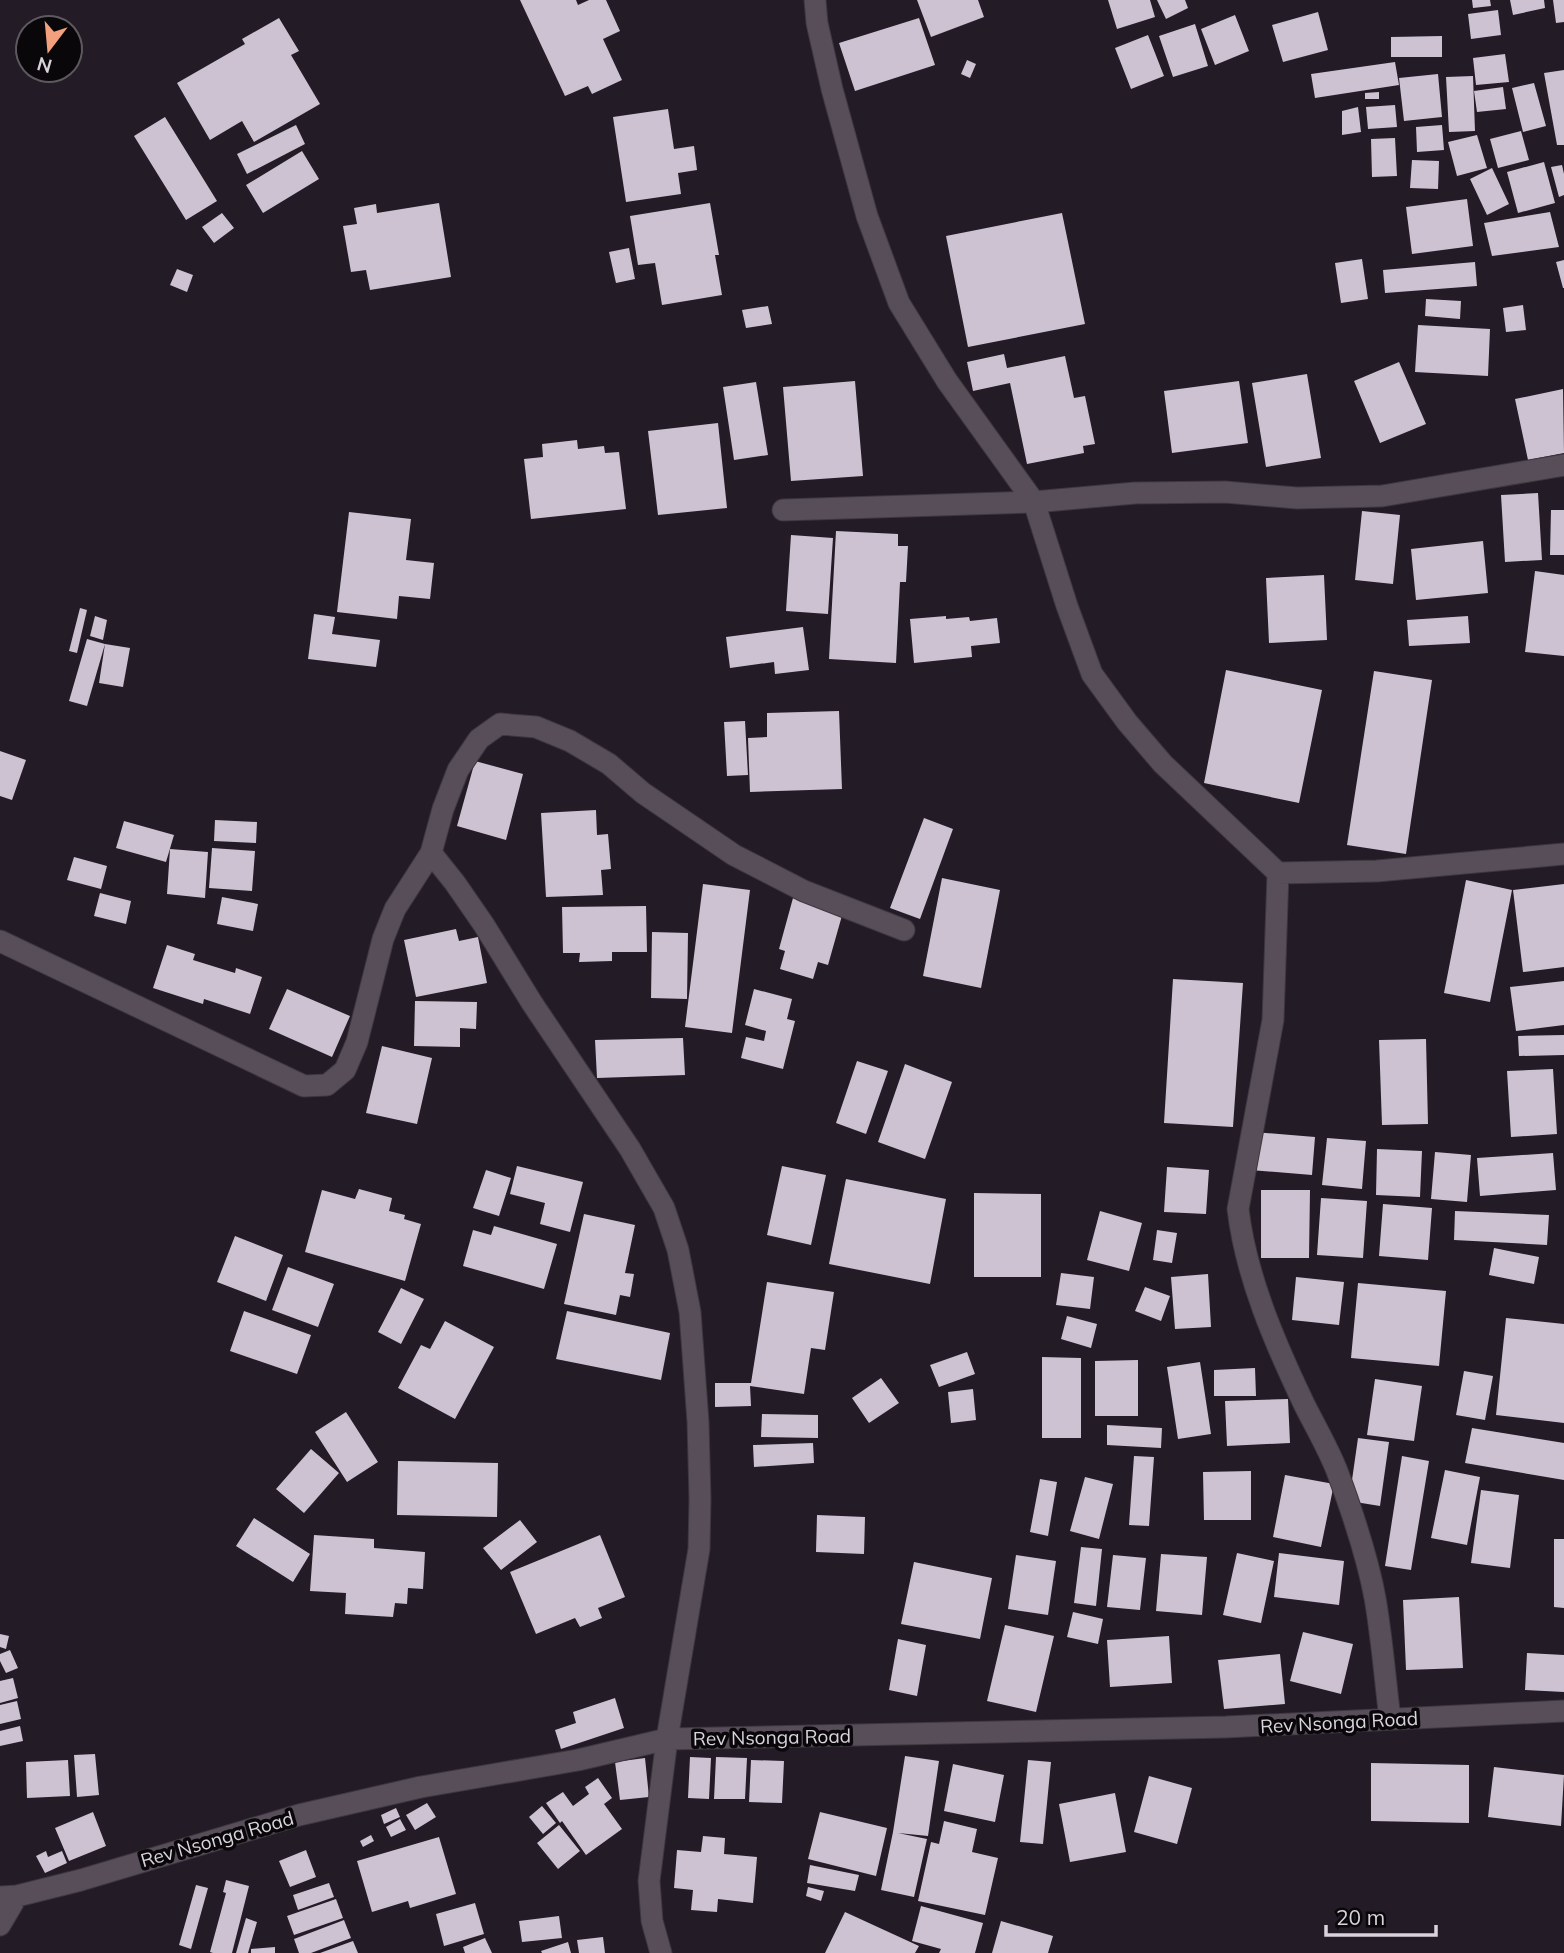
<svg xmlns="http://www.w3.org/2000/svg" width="1564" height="1953" viewBox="0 0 1564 1953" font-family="Mulish,sans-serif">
<rect width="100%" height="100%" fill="#231b26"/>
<path fill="#cdc2d1" d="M520,0H576L578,5L589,0H606L620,31L603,39L622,80L592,94L588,86L565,96Z
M917,0H978L984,17L931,37Z
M1108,0H1150L1155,17L1117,29Z
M1157,0H1185L1188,8L1166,19Z
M1472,0H1490L1491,6L1473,8Z
M1510,0H1544L1545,8L1513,15Z
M1553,0H1564V22L1556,23Z
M1498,10L1501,35L1471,39L1468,14Z
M1318,12L1328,50L1283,62L1272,25Z
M1235,15L1249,51L1215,65L1201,29Z
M279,18L299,51L291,55L320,104L254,142L242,121L210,140L177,83L245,44L242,39Z
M919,18L935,65L855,91L839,43Z
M1195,24L1208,66L1173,77L1159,36Z
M1148,35L1164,76L1131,89L1115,48Z
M1442,36V57H1391V37Z
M1505,54L1509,82L1476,85L1473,58Z
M967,60L976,64L970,78L961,74Z
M1395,62L1399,85L1315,98L1311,74Z
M1564,70V145H1557L1544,73Z
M1438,74L1442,117L1404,121L1399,78Z
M1473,76L1475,131L1449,132L1446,77Z
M1534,83L1546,126L1523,132L1512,88Z
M1503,87L1506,109L1477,112L1474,91Z
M1379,92V99H1365V93Z
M1395,105L1397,127L1368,129L1366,107Z
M1358,107L1361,132L1342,135V111Z
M668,109L674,149L694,146L697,170L678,173L681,194L626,202L613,117Z
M165,117L217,201L186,220L134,136Z
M296,125L305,144L247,174L237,154Z
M1442,125L1444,150L1417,152L1416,127Z
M1521,131L1529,160L1498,168L1490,139Z
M1477,135L1487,168L1457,176L1448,142Z
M1395,138L1397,176L1372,177L1371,139Z
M302,151L319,179L263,213L246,185Z
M1412,160L1439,161L1438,189L1410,188Z
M1544,162L1555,203L1518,213L1507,172Z
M1562,165L1564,174V195L1559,197L1551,167Z
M1492,168L1509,204L1487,215L1470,179Z
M1467,199L1473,246L1412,254L1406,207Z
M439,203L451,277L370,290L366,270L351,272L343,226L357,224L354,208L376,204L377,213Z
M710,203L719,255H715L722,295L662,305L655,263L638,265L630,216Z
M1550,212L1559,247L1492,256L1484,223Z
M222,213L234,228L214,243L202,227Z
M1062,213L1085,324L968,347L946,236Z
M629,248L635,279L616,283L609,252Z
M1362,259L1368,299L1341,303L1335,263Z
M1564,260V288H1563L1556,262Z
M1475,262L1477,286L1385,293L1383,270Z
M177,269L193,275L187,292L170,285Z
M1426,299L1461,301L1460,319L1425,316Z
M1523,305L1526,330L1506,332L1503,308Z
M768,306L772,324L746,328L742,310Z
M1418,325L1490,329L1488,376L1415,372Z
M1004,354L1007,368L1065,356L1074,398L1085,396L1095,444L1083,446L1084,453L1027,464L1010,383L973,391L967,362Z
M1399,362L1426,424L1380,443L1354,381Z
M1307,374L1321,458L1266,467L1252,383Z
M855,381L863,476L791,481L783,387Z
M1239,381L1248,443L1172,453L1164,391Z
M756,382L768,455L734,460L723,387Z
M1563,389L1564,453L1528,460L1515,399Z
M718,423L727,508L658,515L648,431Z
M577,440L578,449L604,446L605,453L619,452L626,509L531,519L524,459L543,457L542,444Z
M1538,493L1542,560L1505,562L1501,495Z
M1551,510H1564V555H1550Z
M1362,511L1400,515L1393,584L1355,580Z
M349,512L411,519L406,560L434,563L430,599L399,596L397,619L337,612Z
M836,531L898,534V546H908L906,582H900L896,663L829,659Z
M791,535L833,538L828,614L786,611Z
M1483,541L1488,593L1416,600L1411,549Z
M1535,571L1564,575V656L1525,652Z
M1324,575L1327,640L1269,643L1266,578Z
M80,608L87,610L77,653L69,651Z
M314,614L335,617L332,634L380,640L376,667L308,659Z
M95,616L107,620L103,640L90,636Z
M946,616V619L969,617L970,621L997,618L1000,643L971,646L972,657L914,663L910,619Z
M1468,616L1470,643L1409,646L1407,620Z
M803,627L809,670L775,674L774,662L730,668L726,637Z
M87,639L105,644L87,706L69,701Z
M105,644L130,648L123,687L99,683Z
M1226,670L1322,690L1299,803L1204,783Z
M1374,671L1432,680L1406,854L1347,845Z
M839,711L842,789L750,792L748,738L767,737V713Z
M745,721L748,775L727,776L724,722Z
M0,751L26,760L12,800L0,796Z
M475,761L523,774L506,840L457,826Z
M596,810L597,835L608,834L611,869L601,870L603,895L546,897L541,813Z
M924,818L953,829L920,919L890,908Z
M215,820L257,822L256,843L214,841Z
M124,821L174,835L166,862L116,848Z
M212,848L255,851L252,891L209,888Z
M170,849L208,852L205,898L167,894Z
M74,857L107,866L101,889L67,880Z
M942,878L1000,890L981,988L923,976Z
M1466,880L1512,890L1490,1002L1444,993Z
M703,884L750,890L732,1033L685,1027Z
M1564,884V967L1523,972L1513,890Z
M100,893L131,901L126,924L94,916Z
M222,897L258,904L253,931L217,924Z
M793,898L843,912L828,965L818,962L813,979L780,969L785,951L779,949Z
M646,906L647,952H612V961L579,962L580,953H563L562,907Z
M456,929L459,941L478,937L487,983L416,997L404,940Z
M652,932L688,933L687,999L651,998Z
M167,945L195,954L193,960L235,973L236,968L262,977L250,1014L204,999L203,1004L153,988Z
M1173,979L1243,983L1233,1127L1164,1123Z
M1564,981V1025L1516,1031L1510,987Z
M287,989L350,1016L332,1057L269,1029Z
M754,989L792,999L787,1019L795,1021L783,1069L741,1058L746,1037L764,1041L766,1031L745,1025Z
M415,1001L477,1002L476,1029L460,1028V1047L414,1046Z
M1564,1035V1055L1519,1056L1518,1036Z
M683,1038L685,1075L597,1078L595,1040Z
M1426,1039L1428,1124L1382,1125L1379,1040Z
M382,1046L432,1058L417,1124L366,1113Z
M857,1061L888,1071L866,1134L836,1123Z
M905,1064L952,1082L925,1159L878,1142Z
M1553,1069L1557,1134L1511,1137L1507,1071Z
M1253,1132L1315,1137L1312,1175L1250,1170Z
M1327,1138L1366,1141L1362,1189L1322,1185Z
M1377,1149L1422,1151L1420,1197L1376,1195Z
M1435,1152L1471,1155L1467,1202L1431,1199Z
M1553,1153L1556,1190L1480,1196L1477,1158Z
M517,1166L583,1182L570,1232L540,1224L545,1203L510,1194Z
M782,1166L826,1175L811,1245L767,1235Z
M1167,1167L1209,1170L1206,1214L1164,1212Z
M486,1170L511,1178L499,1216L473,1208Z
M846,1179L946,1199L930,1284L829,1264Z
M359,1189L392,1198L389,1211L405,1215L404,1219L421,1224L405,1281L305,1252L322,1190L355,1199Z
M1261,1190H1310L1309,1258H1261Z
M974,1193L1041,1194V1277H974Z
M1321,1198L1367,1201L1363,1258L1317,1255Z
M1383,1204L1432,1208L1428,1260L1379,1256Z
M1100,1211L1142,1223L1129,1271L1087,1260Z
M1455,1211L1549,1215L1547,1245L1454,1240Z
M584,1214L635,1225L625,1273L634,1274L630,1297L620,1295L616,1315L564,1304Z
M494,1226L557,1244L544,1289L463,1266L473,1230L491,1235Z
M1157,1230L1177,1233L1172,1263L1153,1260Z
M235,1236L283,1255L266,1301L217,1282Z
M1494,1248L1539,1257L1534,1284L1489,1275Z
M288,1267L334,1284L318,1327L272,1310Z
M1061,1273L1094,1277L1090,1309L1056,1305Z
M1208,1274L1211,1327L1175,1329L1171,1277Z
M1296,1277L1344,1282L1339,1325L1292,1320Z
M767,1282L834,1292L825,1350L811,1348L804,1394L750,1386L751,1406L715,1407V1383H751Z
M1358,1283L1446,1291L1439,1366L1351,1358Z
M1145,1287L1170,1296L1161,1321L1135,1311Z
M401,1288L424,1299L401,1344L378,1332Z
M244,1311L311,1335L297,1374L230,1351Z
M567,1311L670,1333L661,1380L556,1359Z
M1067,1316L1097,1324L1091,1348L1061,1339Z
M1506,1318L1564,1324V1423L1496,1415Z
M445,1321L494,1347L455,1419L398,1388L421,1345L430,1349Z
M967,1352L975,1374L939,1387L930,1365Z
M1042,1357L1081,1358V1438H1042Z
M1138,1360V1416H1095V1361Z
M1200,1362L1211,1434L1178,1439L1167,1367Z
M1255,1368L1256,1396H1214V1370Z
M1464,1371L1493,1376L1485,1420L1456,1415Z
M881,1378L899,1403L869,1423L852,1398Z
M1375,1379L1422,1386L1414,1441L1367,1435Z
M973,1389L976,1420L951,1423L948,1392Z
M1288,1399L1290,1443L1227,1446L1225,1401Z
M346,1412L378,1462L347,1482L315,1432Z
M762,1414L818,1415V1438L761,1437Z
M1107,1425L1162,1428L1161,1448L1107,1445Z
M1472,1428L1564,1443V1480L1465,1463Z
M1358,1438L1389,1442L1380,1506L1349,1501Z
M813,1443L814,1463L754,1467L753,1445Z
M311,1449L339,1473L304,1513L276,1489Z
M1134,1456L1154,1457L1149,1526L1129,1525Z
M1402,1456L1429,1461L1411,1570L1385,1566Z
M398,1461L498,1463L497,1517L397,1515Z
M1445,1470L1480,1477L1467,1545L1431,1538Z
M1251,1471V1520H1204L1203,1472Z
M1285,1475L1334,1484L1321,1547L1273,1537Z
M1085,1477L1113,1484L1099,1539L1070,1531Z
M1040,1479L1057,1482L1048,1536L1030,1532Z
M1481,1490L1519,1495L1510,1568L1471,1563Z
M817,1515L865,1517L864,1554L816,1552Z
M254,1518L310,1554L293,1582L236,1546Z
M520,1520L537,1542L501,1570L483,1548Z
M314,1535L374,1539V1548L425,1552L423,1589L408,1588L407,1604L395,1603L393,1617L345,1614L346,1593L310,1591Z
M600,1535L625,1597L598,1608L602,1618L580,1627L575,1618L536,1634L510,1572Z
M1554,1539H1564V1608L1554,1607Z
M1081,1547L1102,1549L1096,1606L1074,1603Z
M1237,1553L1274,1561L1261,1623L1223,1615Z
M1279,1553L1344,1561L1339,1605L1274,1597Z
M1161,1554L1207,1557L1202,1615L1156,1611Z
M1016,1555L1056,1561L1048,1615L1008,1609Z
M1113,1555L1146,1558L1140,1610L1107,1607Z
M914,1562L992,1578L980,1639L901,1624Z
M1459,1597L1463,1668L1406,1670L1403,1600Z
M1073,1612L1103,1619L1098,1644L1067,1637Z
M1005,1625L1054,1636L1036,1712L987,1701Z
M1303,1632L1353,1644L1341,1694L1290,1681Z
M0,1634L9,1636L6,1649L0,1647Z
M1169,1636L1172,1683L1110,1687L1107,1640Z
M898,1639L926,1645L917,1696L889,1690Z
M10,1650L18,1668L6,1673L0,1661V1654Z
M1527,1653L1564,1655V1692L1525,1690Z
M1280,1654L1285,1704L1224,1709L1218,1660Z
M13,1678L18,1698L0,1703V1681Z
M615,1698L624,1728L561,1749L555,1730L576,1723L573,1712Z
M17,1701L21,1719L0,1724V1705Z
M20,1726L23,1741L0,1746V1731Z
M95,1754L99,1795L77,1797L74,1755Z
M905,1756L939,1761L928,1836L898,1833L927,1839L914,1897L881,1890L893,1832Z
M690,1757L711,1758L709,1799L688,1798Z
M716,1757L747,1758L745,1799H714Z
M645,1758L649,1797L620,1800L615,1762Z
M68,1760L70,1796L27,1798L26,1762Z
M751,1760L784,1761L782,1803L749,1802Z
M1028,1760L1051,1762L1043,1844L1020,1842Z
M1371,1763L1469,1765V1823L1371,1821Z
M953,1764L1004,1775L995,1822L944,1811Z
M1494,1767L1564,1775L1561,1826L1488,1817Z
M1149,1776L1192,1788L1177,1844L1134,1832Z
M598,1778L612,1798L604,1804L622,1829L586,1855L562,1821L560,1823L546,1803L563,1792L573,1806L589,1794L585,1787Z
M1115,1793L1126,1852L1070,1862L1059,1804Z
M427,1803L436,1817L415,1830L406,1815Z
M542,1806L556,1823L543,1834L529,1817Z
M396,1808L400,1817L384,1824L381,1815Z
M93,1812L106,1846L69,1861L55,1828Z
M820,1812L887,1828L876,1876L808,1859Z
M400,1819L406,1830L391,1837L386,1827Z
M944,1821L977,1829L972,1852L998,1858L985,1915L918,1901L931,1842L939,1844Z
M559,1825L580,1851L558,1869L537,1843Z
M371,1835L374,1841L363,1847L360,1841Z
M703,1836L725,1838L724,1854L757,1857L753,1903L718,1899L717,1912L691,1910L693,1890L674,1888L677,1850L701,1852Z
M439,1837L456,1894L410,1908L408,1901L372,1912L357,1861Z
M306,1850L316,1877L290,1887L279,1861Z
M46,1851L48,1857L62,1851L67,1863L45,1873L36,1856Z
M810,1865L859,1875L855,1891L807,1883Z
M226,1880L249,1886L232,1953H213L210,1952L226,1893L223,1892Z
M329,1883L334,1897L298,1910L293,1895Z
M196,1885L208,1888L191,1949L179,1945Z
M808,1887L824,1891L821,1901L806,1896Z
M336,1899L343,1918L294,1935L287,1916Z
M475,1903L484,1934L444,1946L436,1914Z
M921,1906L983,1923L975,1953H939L941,1949L912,1941Z
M845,1912L919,1946L915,1953H825Z
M559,1916L562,1938L522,1942L519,1921Z
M246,1918L257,1922L248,1953H236Z
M344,1920L351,1938L311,1953H299L294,1939Z
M1001,1921L1053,1936L1048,1953H992Z
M603,1937L605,1953H579L577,1940Z
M485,1938L492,1953H465L463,1947Z
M353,1941L358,1953H320Z
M568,1942L571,1953H542L541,1951Z
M275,1947V1953H251V1949Z"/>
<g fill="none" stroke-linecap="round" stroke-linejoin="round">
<g stroke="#3d373f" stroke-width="23">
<path id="minor" d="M815,0L817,23L832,89L867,216L899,303L947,381L1034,502L1067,606L1092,674L1127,722L1163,764L1278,873L1377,871L1564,854
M783,510L1034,502L1135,493L1225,492L1297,498L1382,496L1564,465
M431,853L455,883L484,925L532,1003L630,1149L664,1208L678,1250L690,1312L698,1422L700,1499L699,1549L667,1739L649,1881L652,1921L661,1953
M1278,873L1273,1020L1238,1209C1246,1277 1275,1343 1304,1404C1315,1426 1328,1448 1337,1471C1352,1511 1367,1555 1375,1598C1382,1638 1385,1679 1390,1719
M0,941L304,1086L327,1085L345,1070L357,1042L383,939L395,909L431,853L443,809L458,770L479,739L500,724L536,727L570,741L609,764L643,793L734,855L804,891L904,930
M0,1897L17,1896L81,1880L299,1815L421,1787L578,1760L667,1739L1226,1727L1564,1711
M0,1925L17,1896"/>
</g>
<use href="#minor" stroke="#574e5a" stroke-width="21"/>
</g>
<g text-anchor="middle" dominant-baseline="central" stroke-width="7" stroke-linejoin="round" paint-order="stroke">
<g font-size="19" fill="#d9d3db" stroke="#0a070b">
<text transform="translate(1339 1722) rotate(-3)">Rev Nsonga Road</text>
<text transform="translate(772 1737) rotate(-1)">Rev Nsonga Road</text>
<text transform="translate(217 1839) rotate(-16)">Rev Nsonga Road</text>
</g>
</g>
<g transform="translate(49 49) rotate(196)"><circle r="33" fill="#0a070b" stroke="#5d595e" stroke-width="2"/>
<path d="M0-5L12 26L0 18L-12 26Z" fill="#f2a07e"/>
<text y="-10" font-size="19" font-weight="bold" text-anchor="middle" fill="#d9d3db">N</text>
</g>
<path d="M1326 1925v10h110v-10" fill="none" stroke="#d9d3db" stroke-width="3.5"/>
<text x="1336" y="1925" font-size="21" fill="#d9d3db" stroke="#0a070b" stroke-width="5" paint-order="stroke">20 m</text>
</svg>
